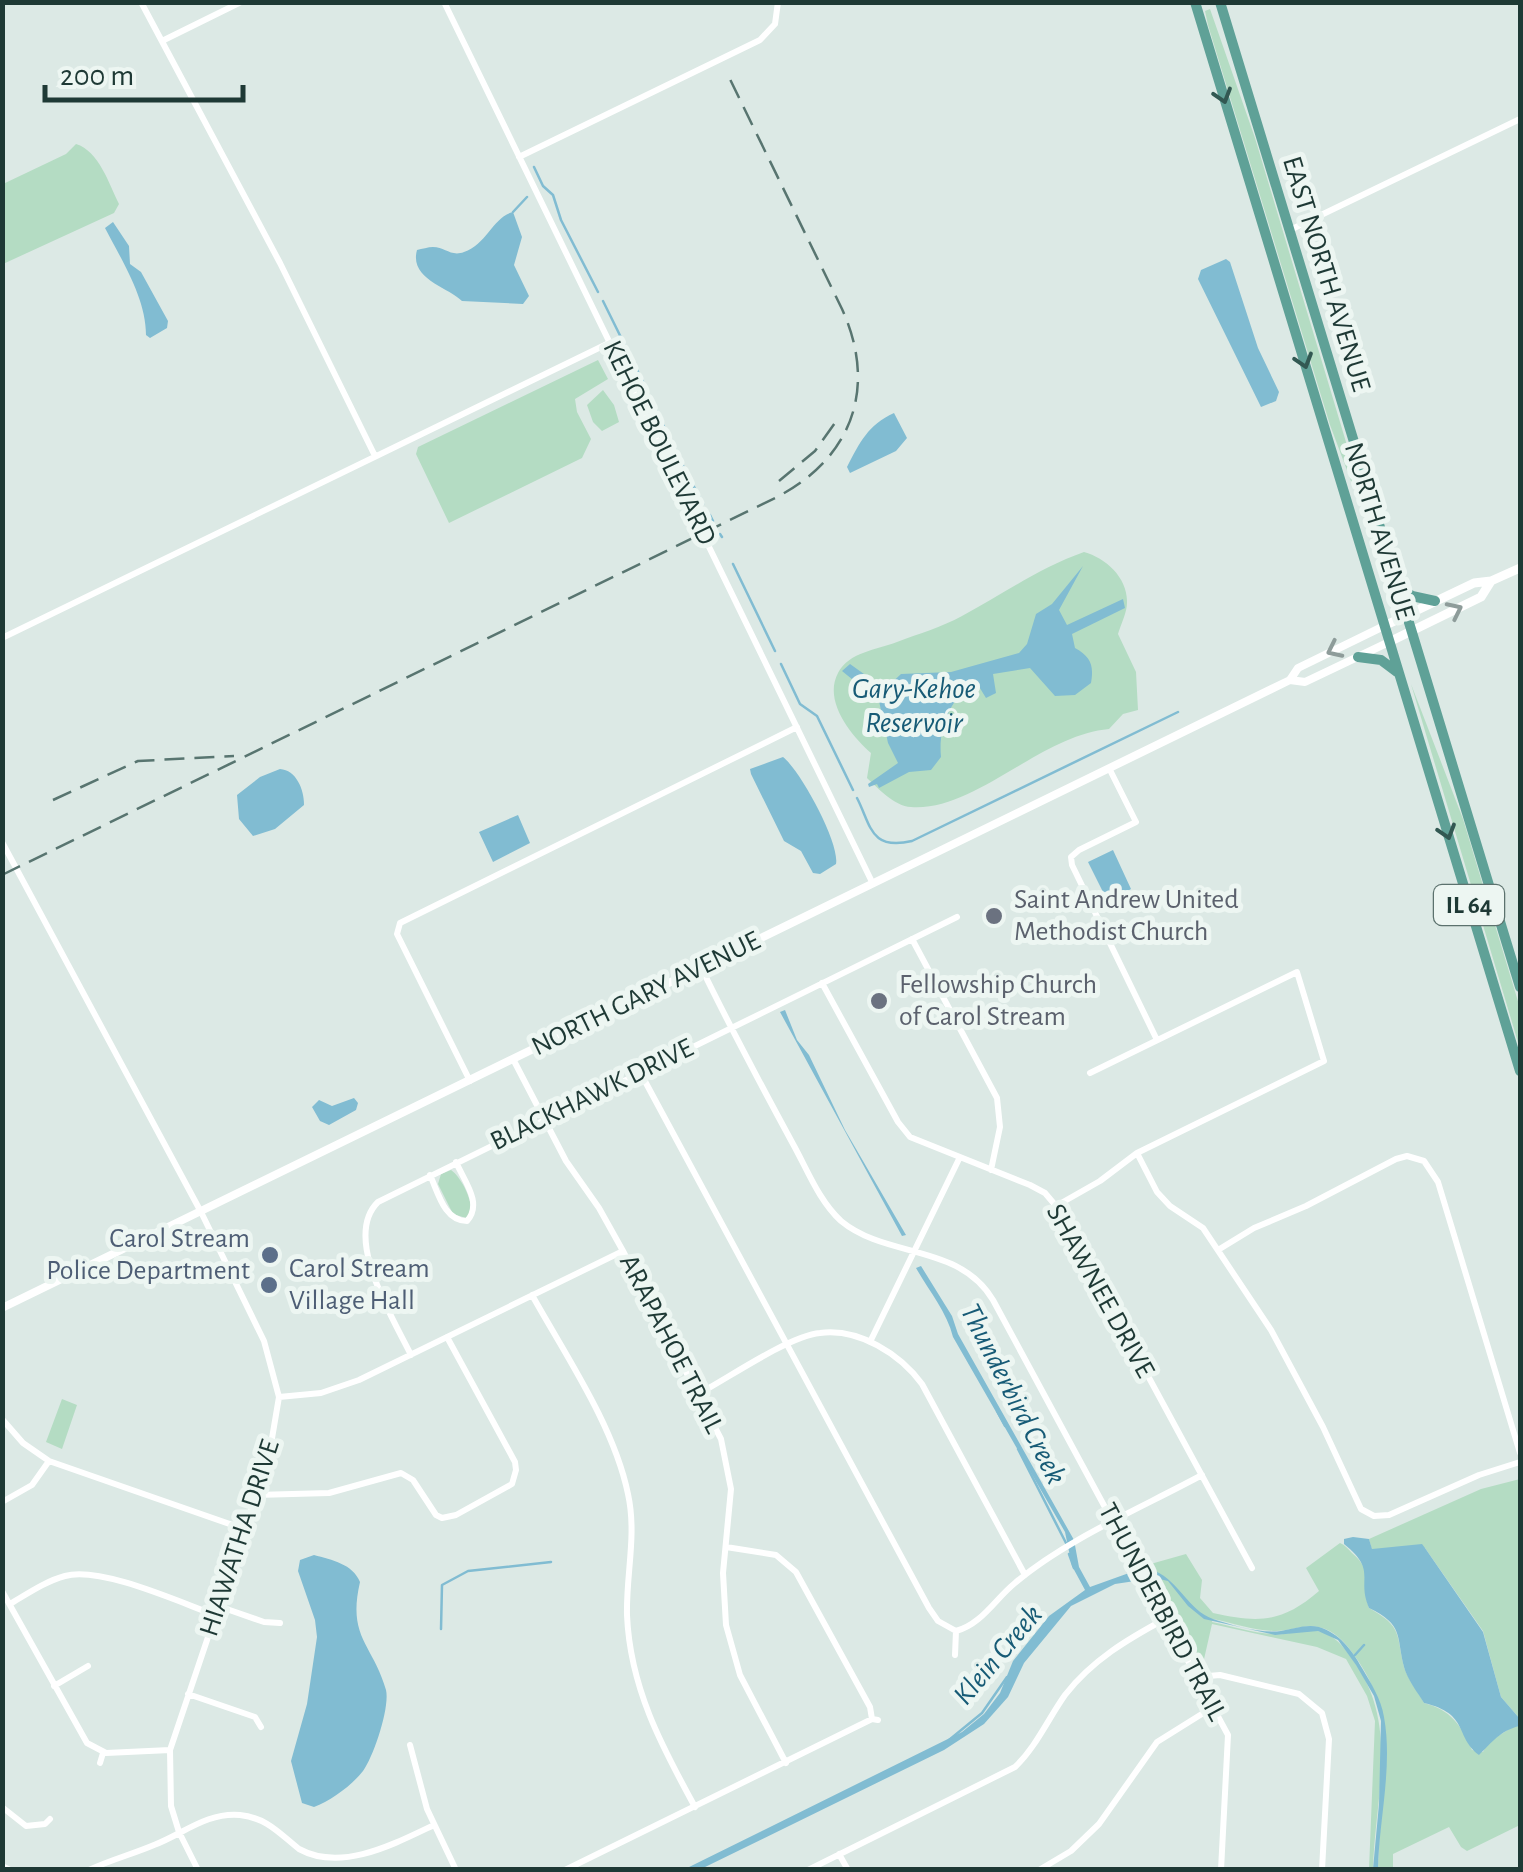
<svg xmlns="http://www.w3.org/2000/svg" width="1523" height="1872" viewBox="0 0 1523 1872" font-family="'Alegreya Sans',sans-serif">
<rect width="100%" height="100%" fill="#dce9e5"/>
<path fill="#b4dcc3" d="M1210,9L1255,138L1384,569L1330,425L1208,25L1205,11Z
M76,144C99,151 109,184 119,204L114,213L3,264V184L66,154Z
M598,360L608,379L575,399L577,412L591,439L582,458L449,523L416,454L418,447Z
M603,390L614,405L619,422L602,431L593,422L587,405Z
M1084,552C1106,558 1128,578 1127,603C1127,612 1121,624 1118,634L1136,672L1138,710L1123,714L1109,729C1040,735 975,812 911,807C894,806 879,789 867,778L871,753C851,735 823,701 838,673C849,652 876,650 897,642C918,634 942,627 962,616C1003,594 1039,568 1084,552Z
M1411,684L1463,819L1520,1008V1049Z
M451,1170C461,1177 472,1199 471,1211L466,1218L453,1214L438,1184L441,1174Z
M62,1399L77,1405L62,1449L46,1442Z
M1520,1479V1825L1467,1851L1461,1847L1449,1827L1393,1854V1869H1378C1379,1792 1405,1724 1354,1655C1345,1642 1334,1630 1318,1627C1303,1624 1288,1632 1273,1631C1253,1630 1232,1623 1213,1619L1212,1622C1231,1626 1253,1633 1273,1634C1288,1636 1303,1627 1318,1631C1335,1635 1343,1646 1353,1660C1400,1725 1375,1796 1373,1869H1369L1375,1721L1367,1696L1346,1659L1317,1647L1212,1624L1202,1668L1147,1565L1186,1554L1202,1580L1200,1598L1213,1613C1259,1623 1282,1623 1319,1591L1306,1568L1340,1543C1345,1545 1348,1549 1352,1553C1377,1575 1359,1581 1369,1608C1403,1627 1396,1634 1404,1667C1408,1680 1418,1691 1424,1703C1451,1710 1461,1725 1472,1750L1483,1752C1491,1735 1510,1733 1520,1719L1501,1697L1483,1631L1425,1548L1372,1550L1369,1539L1481,1489Z"/>
<path fill="#81bcd2" d="M513,212L522,237L514,265L529,296L523,304L462,301C448,287 409,279 417,250C422,249 428,247 433,247C445,247 451,257 464,252C487,244 493,217 513,212Z
M113,222L129,246L130,264L141,272L168,321L167,328L150,338L146,335C146,298 122,261 105,228Z
M1226,259L1230,262L1258,348L1279,392L1276,401L1261,407L1198,279L1201,270Z
M894,413L907,438L896,451L850,473L847,467C860,442 868,425 894,413Z
M1083,566L1059,610L1067,625L1123,599L1125,608L1072,634L1075,648C1091,657 1094,665 1091,683L1075,695L1055,696L1030,668L993,674L996,693L986,698L975,680C951,699 938,726 941,757L931,770L909,772L879,788L877,784L869,787L868,784L898,763L888,743L879,701L842,671L850,664L885,689L901,674L951,672L1019,653L1027,644L1036,614L1052,604Z
M783,757C800,770 840,843 836,864L820,874L813,873L801,851L784,841L751,774L750,769Z
M280,769C296,770 304,789 304,805L275,829L253,836L239,819L237,795L260,777Z
M518,815L530,843L493,862L479,832Z
M1113,850L1131,889L1108,902L1088,862Z
M785,1010L797,1040L809,1055L845,1130L906,1235L902,1236L780,1012Z
M354,1098L358,1103L356,1110L329,1125L320,1121L312,1107L319,1100L332,1106Z
M921,1266L952,1316L958,1334L1074,1540L1079,1567L1090,1587L1129,1573L1132,1575L1155,1571C1180,1582 1188,1610 1213,1619C1231,1625 1262,1634 1281,1631C1293,1629 1306,1624 1319,1627C1339,1633 1352,1650 1362,1668C1371,1683 1381,1699 1384,1717C1393,1766 1379,1820 1378,1869H1373L1379,1804L1381,1721L1374,1696L1356,1665L1338,1640L1318,1631L1275,1635L1204,1619L1188,1606L1168,1581L1155,1578L1115,1584L1071,1606L1024,1663L1008,1697L984,1724L944,1750L701,1869L683,1870L962,1732L984,1714L1000,1693L1013,1661L1049,1616L1085,1590L1072,1566L1065,1532L953,1337C947,1312 929,1291 916,1268Z
M1353,1537L1369,1539L1372,1549L1422,1544L1425,1548L1483,1632L1501,1697L1520,1719L1519,1726C1500,1731 1492,1742 1479,1755C1454,1736 1470,1714 1424,1703C1418,1693 1407,1679 1404,1667C1396,1635 1404,1625 1369,1608C1356,1578 1378,1571 1344,1544V1539Z
M314,1555C332,1560 353,1564 360,1582C347,1638 373,1644 386,1690C390,1707 374,1756 363,1771C352,1785 331,1801 314,1807L302,1803L291,1761L307,1704L317,1637L315,1620L298,1571L300,1560Z"/>
<g fill="none" stroke-linecap="round" stroke-linejoin="round">
<path stroke="#81bcd2" stroke-width="2.5" d="M534,167L543,186L553,195L561,220L598,292
M513,212L527,197
M603,301L643,382
M647,392L673,445
M680,460L703,504
M710,515L713,521
M720,534L722,537
M733,564L775,651
M781,664L800,704L817,716L853,790
M857,798C871,825 870,851 912,841L1178,712
M997,1411L1005,1426
M1018,1449L1066,1543
M1069,1554L1074,1568
M441,1629L442,1585L468,1571L551,1562
M1355,1655L1364,1645
M949,1740L982,1713L1007,1677"/>
<path stroke="#fff" stroke-width="6" d="M141,2L280,263L375,456
M444,2L873,884
M162,41L241,2
M519,157L760,40L775,24L778,2
M1290,230L1520,119
M2,638L609,343
M1109,768L1136,822L1079,850L1071,857L1072,865L1157,1040
M2,842L201,1212L264,1341L279,1397L269,1456L170,1750L171,1806L179,1832L198,1870
M912,939L997,1098L1000,1127L991,1170
M701,967C730,1027 761,1085 793,1144C807,1169 819,1201 841,1221C887,1259 959,1243 993,1300L1228,1735L1221,1870
M822,983L898,1122L910,1137L1030,1185L1045,1193L1056,1206L1252,1568
M513,1059L566,1161L599,1208L623,1251L721,1439L731,1489L723,1573L726,1625L740,1675L786,1763
M640,1072L929,1608L938,1621L956,1631
M470,1081L397,934L400,923L797,727
M1137,1153L1157,1192L1170,1206L1203,1228L1271,1330L1323,1427L1361,1509L1374,1516L1389,1515L1479,1475L1520,1462
M430,1175C438,1192 444,1221 467,1221C483,1203 464,1181 456,1162
M1056,1206L1100,1181L1137,1153L1324,1061L1297,972L1090,1073
M1218,1250L1254,1228L1306,1206L1396,1159L1407,1156L1424,1161L1438,1182L1520,1453
M532,1295C566,1356 614,1426 628,1494C637,1535 626,1574 627,1615C630,1687 661,1745 695,1807
M870,1342L959,1159
M411,1355C393,1318 342,1237 378,1202L957,917
M700,1393C730,1377 789,1336 820,1333C859,1328 900,1354 922,1384L1025,1575
M279,1397L321,1393L359,1380L623,1251
M2,1419L23,1443L49,1461L244,1529
M256,1495L329,1493L401,1473L413,1480L436,1515L442,1518L456,1515L512,1484L516,1470L515,1462L447,1337
M2,1502L32,1485L49,1461
M726,1547L776,1555L796,1572L870,1707L872,1719
M2,1591L87,1743L106,1753L170,1750
M10,1604C27,1594 46,1581 65,1576C100,1566 179,1602 215,1615
M218,1606L264,1622L280,1623
M956,1631C982,1624 995,1599 1015,1583C1065,1540 1143,1507 1202,1475
M955,1655L956,1631
M1197,1677L1220,1675L1299,1694L1322,1713L1329,1739L1322,1870
M54,1686L88,1666
M188,1694L255,1717L261,1727
M410,1745L427,1809L456,1870
M100,1763L103,1753
M2,1807L26,1826L45,1824L50,1819
M839,1854L848,1870
M2,1866L10,1870
M89,1870C110,1860 133,1854 154,1845C183,1834 207,1812 240,1815C267,1818 279,1833 299,1849C341,1872 392,1845 434,1825
M565,1870L872,1719L878,1720
M808,1870L1015,1767C1036,1747 1048,1719 1065,1695C1092,1660 1128,1639 1165,1619
M1039,1870L1071,1851L1099,1824L1157,1742L1213,1707"/>
<path stroke="#fff" stroke-width="8" d="M1290,680L1305,682L1389,642
M2,1308L1290,680L1298,668L1384,626"/>
<path stroke="#fff" stroke-width="9" d="M1384,626L1474,583L1491,581L1520,568
M1389,642L1481,597L1491,581"/>
<path stroke="#5fa197" stroke-width="10" d="M1195,2L1520,1071
M1220,2L1520,987
M1400,587L1412,596L1435,601
M1358,657L1381,660L1397,672"/>
<path stroke="#587570" stroke-width="2.5" stroke-dasharray="20 10" stroke-linecap="butt" d="M779,481L815,451L837,420
M53,800L138,761L234,756
M2,875L775,498C852,459 878,388 842,309L726,71"/>
</g>
<defs><path id="oneway-chevron" d="M-2-3.5L2.5 0L-2 3.5" fill="none" stroke-width="1.6" stroke-linecap="round" stroke-linejoin="round" transform="scale(2.5)"/></defs>
<g stroke="#325852">
<use href="#oneway-chevron" transform="translate(1223 96) rotate(73)"/>
<use href="#oneway-chevron" transform="translate(1304 361) rotate(73)"/>
<use href="#oneway-chevron" transform="translate(1447 832) rotate(73)"/>
</g>
<g stroke="#8e9c9a">
<use href="#oneway-chevron" transform="translate(1455 610) rotate(-26)"/>
<use href="#oneway-chevron" transform="translate(1334 650) rotate(154)"/>
</g>
<g fill="#6b7280" stroke="#edf6f2" stroke-width="4">
<circle cx="994" cy="916" r="10"/>
<circle cx="879" cy="1001" r="10"/>
</g>
<g fill="#5c6f8a" stroke="#edf6f2" stroke-width="4">
<circle cx="270" cy="1255" r="10"/>
<circle cx="269" cy="1285" r="10"/>
</g>
<g text-anchor="middle" dominant-baseline="central" stroke-width="10" stroke-linejoin="round" paint-order="stroke">
<rect fill="#edf6f2" stroke="#5c726e" stroke-width="2.5" x="1434" y="885" width="70" height="40" rx="8"/>
<g font-size="25" font-weight="bold" fill="#1e3935">
<text x="1469" y="905">IL 64</text>
</g>
<g font-size="28" fill="#1e3935" stroke="#edf6f2">
<text transform="translate(1326 274) rotate(73)">EAST NORTH AVENUE</text>
<text transform="translate(659 443) rotate(64)">KEHOE BOULEVARD</text>
<text transform="translate(1379 531) rotate(73)">NORTH AVENUE</text>
<text transform="translate(646 994) rotate(-26)">NORTH GARY AVENUE</text>
<text transform="translate(592 1095) rotate(-26)">BLACKHAWK DRIVE</text>
<text transform="translate(1100 1291) rotate(61)">SHAWNEE DRIVE</text>
<text transform="translate(671 1344) rotate(63)">ARAPAHOE TRAIL</text>
<text transform="translate(240 1538) rotate(-72)">HIAWATHA DRIVE</text>
<text transform="translate(1162 1612) rotate(62)">THUNDERBIRD TRAIL</text>
</g>
<g font-size="28" fill="#5b616d" stroke="#edf6f2" text-anchor="start">
<text x="1014" y="900">Saint Andrew United<tspan x="1014" dy="32">Methodist Church</tspan></text>
<text x="899" y="985">Fellowship Church<tspan x="899" dy="32">of Carol Stream</tspan></text>
</g>
<g font-size="28" fill="#4e5e75" stroke="#edf6f2" text-anchor="end">
<text x="250" y="1239">Carol Stream<tspan x="250" dy="32">Police Department</tspan></text>
<text x="289" y="1269" text-anchor="start">Carol Stream<tspan x="289" dy="32">Village Hall</tspan></text>
</g>
<g font-size="30" font-style="italic" fill="#175b76" stroke="#edf6f2">
<text x="914" y="689">Gary-Kehoe<tspan x="914" dy="34">Reservoir</tspan></text>
<text transform="translate(1013 1394) rotate(63)">Thunderbird Creek</text>
<text transform="translate(998 1655) rotate(-50)">Klein Creek</text>
</g>
</g>
<rect width="1523" height="1872" fill="none" stroke="#1e3935" stroke-width="10"/>
<path d="M45 85v15h198v-15" fill="none" stroke="#1e3935" stroke-width="5"/>
<text x="60" y="85" font-size="30" fill="#1e3935" stroke="#edf6f2" stroke-width="8" paint-order="stroke">200 m</text>
</svg>
